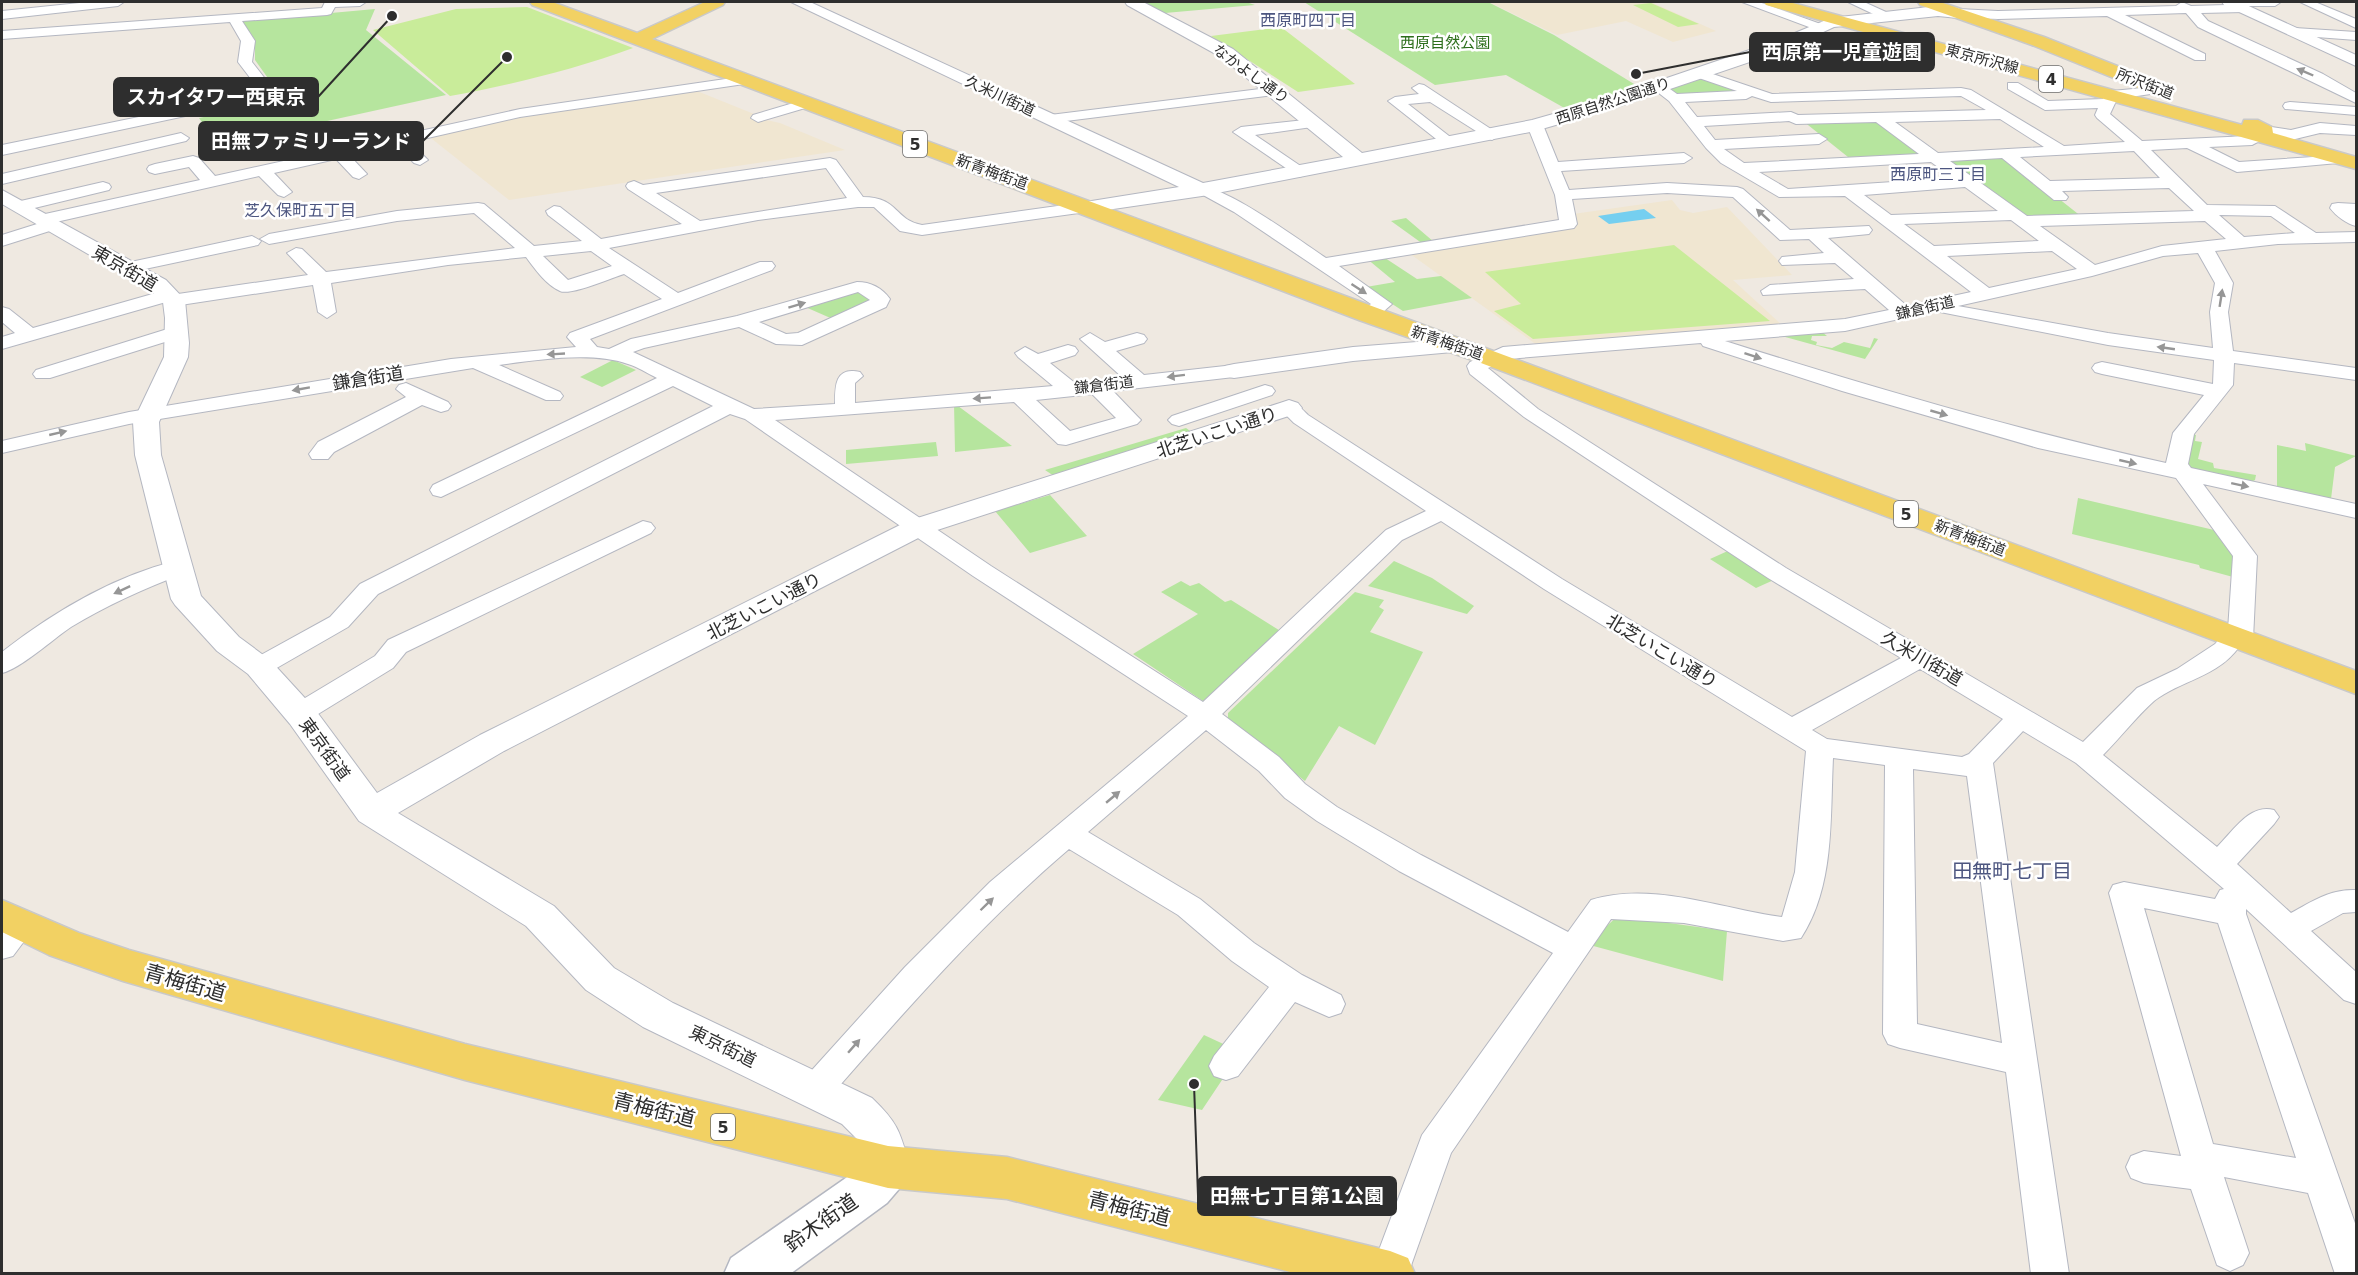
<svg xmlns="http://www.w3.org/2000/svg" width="2358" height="1275" viewBox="0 0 2358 1275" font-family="'DejaVu Sans','Noto Sans JP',sans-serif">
<rect width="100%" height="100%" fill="#efe9e1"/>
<path fill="#f0e6d1" d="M1489,2H1651L1716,31L1673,42L1626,21L1557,35Z
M697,91L759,116L758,118L780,123L845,150L509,200L427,135L494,120Z
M1672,200L1680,210L1693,213L1727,207L1792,275L1733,280L1784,327L1537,345L1406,251L1574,226L1573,214Z"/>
<path fill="#b6e59e" d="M1141,2H1246L1255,5L1165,13Z
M1304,2H1488L1554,35L1639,87L1568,110L1506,75L1435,85Z
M375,9L366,30L446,95L218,145L199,118L289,99L270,81L255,60V40L242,21Z
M1702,78L1742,91L1674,95L1670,88Z
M1879,119L1925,154L1848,157L1803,121Z
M2005,156L2082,217L2026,219L1942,159Z
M1406,218L1434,242L1423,244L1391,221Z
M1382,256L1417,279L1441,276L1472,298L1403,311L1366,287L1395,282L1366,258Z
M856,290L874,299L835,320L803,306Z
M1822,332L1827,336H1812L1811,340L1817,342L1816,345L1832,348L1844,342L1870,348L1874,338L1878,339L1865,359L1778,335Z
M613,360L636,370L602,387L580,377Z
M954,403L1012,446L955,452Z
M1186,428L1193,433L1054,476L1045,470Z
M2193,434L2196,435L2195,441L2202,442L2198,459L2213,463L2214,468L2256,475L2255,480L2249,483L2186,468Z
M936,442L938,456L846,464V450Z
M2305,443L2356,456L2335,467L2331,499L2277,489V445L2306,451Z
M1050,495L1087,536L1030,553L995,511Z
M2078,498L2214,530L2233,551V577L2200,568L2199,565L2072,534Z
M1730,550L1776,579L1756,588L1710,559Z
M1394,561L1432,578L1474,606L1467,614L1368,586Z
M1181,581L1190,586L1199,583L1225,602L1231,600L1282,632L1203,701L1133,654L1198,614L1161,592Z
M1355,592L1384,600L1379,607L1384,610L1370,632L1423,652L1375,745L1339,726L1305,781L1228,721V713Z
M1618,916L1727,931L1723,981L1586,944Z
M1204,1035L1232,1048L1230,1068L1202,1110L1158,1100Z"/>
<path fill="#c9ec9a" d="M1651,3L1699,24L1678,27L1633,5Z
M527,7L633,48C573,70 514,84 450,96L373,30L456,9Z
M1281,27L1355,84L1298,92L1211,36Z
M1674,245L1770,321L1533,339L1494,311L1521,304L1485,272Z"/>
<path fill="#75cff0" d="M1644,209L1656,218L1609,224L1598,216Z"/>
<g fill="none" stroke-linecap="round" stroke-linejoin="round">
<g stroke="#b4b7c1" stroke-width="2">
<path id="minor" d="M89,2H124L118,6L2,19V11Z
M325,2H366L360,6L335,7L331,14L327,15L242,21L255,41L252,62L277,94L275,97L2,155V145L261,92L238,62L241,41L230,22L2,39V31L322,8Z
M1742,2H1759L1829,27L1822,31L1817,30Z
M1848,2H1864L1897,17L1896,20H1886Z
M2182,2L2191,6L2226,5V2H2281L2275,6H2249L2248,11L2244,12L2201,13L2208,21L2323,74L2356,93V103L2198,27L2186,13L2125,15L2205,54V60H2195L2107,16L1998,19L1958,17L1952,13L1958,9L1998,11L2176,6Z
M2300,2H2315L2356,19V28Z
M2295,28L2356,32V40L2290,35L2288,32Z
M1698,69L1772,94L1961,88L1971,90L2064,146L2125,142L2097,118L2095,115L2098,108L2045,110L2008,89V83H2018L2048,101L2103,99L2107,92L2112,91L2164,86V92L2117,99L2110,114L2142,141L2249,136L2265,126L2291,130L2320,123L2356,126V135L2320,133L2291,140L2269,136L2252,145L2209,147L2239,162L2344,155L2346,158L2338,163L2237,172L2187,148L2151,150L2207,205L2275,206L2316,233L2356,232V242L2278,244L2215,251L2233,283L2228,312L2233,351L2356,368V380L2234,363L2233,385L2194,434L2188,464L2191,468L2356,504V518L2203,484L2257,556L2253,639L2249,645L2239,647C2218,677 2179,681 2154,701C2136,717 2120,738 2103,755L2217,847C2233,831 2250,803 2274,810L2279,817L2274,824L2237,864L2291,913C2313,901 2330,889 2356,890V912L2343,913L2311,931L2356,972V1004L2344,1000L2246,909V914L2356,1226V1274H2335L2308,1193L2224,1177L2249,1253L2243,1265L2230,1271L2217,1265L2191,1189L2144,1183L2131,1178L2126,1167L2131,1156L2144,1151L2181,1156L2109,893L2113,885L2124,882L2215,899L2220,890L2224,889L2076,763L2023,731L1993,763L2069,1274H2031L2006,1072L1900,1048L1888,1044L1883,1034L1885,765L1833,758C1830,818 1835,886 1801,938L1783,941L1684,923L1611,919L1451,1153L1408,1274H1370L1422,1135L1553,953L1399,871L1317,821L1285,798L1259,771L1206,730L1088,832L1200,899L1254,943L1302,975L1341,995L1345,1004L1341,1013L1329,1017L1295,1002L1238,1076L1226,1080L1214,1076L1209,1066L1214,1056L1269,987L1232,961L1178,915L1069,849C980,925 904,1012 827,1100L815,1105L803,1100L798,1090L803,1080L905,967L990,882L1188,716L973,576L745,419L730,414L378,594L348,627L268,673L259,675L250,673L246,667L250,661L330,617L360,584L713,406L673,386L441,497L433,495L430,490L433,485L657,378C647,373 638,367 628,364C592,351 536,360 499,365L560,392L563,396L560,400H546L473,368L129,424L2,453V441L129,412L451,359L576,347L567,337L570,333L662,299L624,274C611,278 570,296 560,291C546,285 535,269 526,257L448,265L331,283L336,312L327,318L318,312L313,285L174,306L166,302L2,349V337L15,333L2,322V307L9,309L33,328L170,289L178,294L308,275L287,253L296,248L302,249L326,272L515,248L474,213L397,221L269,244L260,239L269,234L397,211L478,203L484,204L534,246L582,241L548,215L546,211L554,206L560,207L601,239L682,224L628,189L626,186L628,183L634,181L643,185L830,158L836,160L863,197C899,197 894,220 922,225L1086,202L1094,207L1086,212L922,235L900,231L874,207H858L758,220L609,248L678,293L760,262H772L775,266L772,270L590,339L597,347L609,349L631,339L737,316L857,282C871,282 882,288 890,299L886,307L802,345L776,344L739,327L644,348L633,352L754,409L835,404C835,386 835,366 860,372L863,376L855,383V403L1053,386L1018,357L1015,353L1025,347L1038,354L1068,345L1075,347L1078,351L1075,355L1050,363L1075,383L1123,378L1080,339L1090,333L1105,342L1137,333L1144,335L1147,339L1144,343L1116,351L1144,375L1234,365L1241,367L1244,371L1241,375L1234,377L1113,391L1137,416L1141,420L1137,424L1066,445L1058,444L1014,402L775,420L991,566L1203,702L1386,530L1426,511L1294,423L1279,408L1282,404C1294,400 1299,406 1308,415L1562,579L1792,717L1901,658L1768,578L1524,417L1470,374L1467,366L1470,362L1503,347L1845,319L1889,310L1865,289L1763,295L1761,291L1770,285L1854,279L1835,263L1782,265L1779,261L1782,257L1824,253L1809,239L1780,240L1733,197L1667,193L1572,199L1577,224L1574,228L1339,266L1392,304L1375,319L1368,321L1359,315L1371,304L1234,212L1194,190L1196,187C1220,181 1303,243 1326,258L1559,220L1555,195L1527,125L1535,120L1543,125L1558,162L1684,153L1692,158L1684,163L1561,171L1569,190L1667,183L1737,187L1743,189L1790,230L1869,226L1872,230L1869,234L1828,238L1907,306L1971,292L1845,196L1779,197L1721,163L1706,148L1669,101L1651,87L1653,84H1663L1677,94L1737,91L1693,76V70ZM1752,96L1771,102L1961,96L1986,110L1798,115L1791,112L1697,117L1685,102L1746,99ZM2000,119L2044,147L1938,153L1895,122ZM1789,121L1796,124L1876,122L1919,154L1744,163L1724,149L1819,144L1827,139L1819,134L1715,140L1704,126ZM2134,151L2160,178L2050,181L2020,157ZM2002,158L2054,200H2066L2068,197L2062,191L2169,188L2194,211L2027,216L1950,161ZM1931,162L1953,178L1788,189L1759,172ZM826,168L847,198L700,221L656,193ZM1965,187L1998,211L1891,215L1864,195ZM2219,215L2271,216L2295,233L2244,237ZM2011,220L2039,241L1934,246L1904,224ZM2205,221L2226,239L2162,246L2095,265L2040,226ZM591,251L612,266L568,280L543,256ZM2052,251L2077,269L1989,288L1947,256ZM2198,253L2215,283L2210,312L2213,348L2108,333L1958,306L2092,276L2163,256ZM858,292L870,300L798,333L786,334L759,322ZM1935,311L2108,345L2214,360L2213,384L2102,362L2095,364L2092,368L2095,372L2102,374L2204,395L2173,433L2166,463C2017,430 1871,387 1725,341L1845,331ZM1701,343L1703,346L1842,391L2038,448L2176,478L2233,556L2228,630L2215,644L2177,669L2137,688L2083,742L1786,568L1538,409L1488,368L1507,359ZM1092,394L1116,418L1070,431L1036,400ZM1441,521L1544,589L1806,751L1795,872L1782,917C1721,909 1652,881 1591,900L1568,932L1421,855L1337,807L1305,784L1279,757L1222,714L1402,540ZM1920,669L2003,719L1969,754L1962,757L1827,739L1812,730ZM1913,769L1967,776L2002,1043L1917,1024ZM2144,908L2218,923L2296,1158L2213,1144Z
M746,76L753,80L751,83L520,117L410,142L428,160L420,165L414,163L396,145L350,156L367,174L359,179L353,177L336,159L274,173L292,192L284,197L278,195L259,176L56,222L59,225L56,229L2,246V235L37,224L34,220L36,216L200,180L189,167L155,174L149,172L147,169L149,166L155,164L193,156L199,158L215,176L520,109Z
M1419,84L1424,85L1500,135L1492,140L1487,138L1430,102L1408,104L1458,143L1455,146H1445L1388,101L1395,97L1419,94L1412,88Z
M1277,87L1282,88V94L1050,123L1043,119L1050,115Z
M807,99L814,103L812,106L758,122L751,118L753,115Z
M2290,102L2356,107V115L2285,109L2283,106L2285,103Z
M1314,119L1319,120L1321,123L1319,126L1255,135L1305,169L1307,172L1305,175L1299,177L1233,132L1241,127Z
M181,133L189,138L186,141L2,184V174Z
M103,182L109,184L111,187L109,190L18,212L10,207L12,203Z
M2338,203L2356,204V226C2347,224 2336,216 2330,208L2332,204Z
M252,236L261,241L258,245L126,273L117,268L126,263Z
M177,326L184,328L187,332L184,336L50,378H36L33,374L36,370Z
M406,383L448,402L451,406L448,410L441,412L422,405L334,452L328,459H312L309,454L318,442L406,397L396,389L399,385Z
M1265,385L1272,387L1275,391L1272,395L1179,426L1172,424L1168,420L1172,416Z
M643,521L651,523L655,528L651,533L406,652L393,668L310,719L300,722L290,719L286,713L290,707L375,656L388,640Z
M176,561L185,563L188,568L185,573C145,588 107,605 71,627C53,639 20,669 2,673V652C52,613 114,576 176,561Z
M21,912L32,916L37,924L13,956L2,959V926L10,916Z"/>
</g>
<g stroke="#b4b7c1" stroke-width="2">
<path id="tertiary" d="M791,2H810L1203,183L1343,157L1221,57L1127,5L1125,2H1143L1233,49L1362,153L1532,120L1599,101L1773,42L1831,18L1938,6L1958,8L1966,13L1958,18L1938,16L1834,27L1785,50L1611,109L1535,131L1202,196L1086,213L1079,211L1076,207L1079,203L1179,187Z
M2222,2H2240L2356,55V66L2224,5Z
M2,190L166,280L185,300L189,343L188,357L159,422L161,455L201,596L239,637L270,660L314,708L377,793L480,735L908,521L1280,403L1289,400L1298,403L1302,408L1298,413L928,533L504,751L398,813L554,906L614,968L673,1003L872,1098C899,1124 900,1132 910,1167L904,1181L888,1187L872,1181L859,1141L842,1124L643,1027L586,990L526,926L359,821L290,724L248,674L217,651L175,605L171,599L135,455L133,422L164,357L165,318L163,302L150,290L2,204Z
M1455,339L1464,341L1467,346L1464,351L1353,361L1234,378L1225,376L1222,371L1225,366L1234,364L1353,347Z"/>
</g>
<g stroke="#b4b7c1" stroke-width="3">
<path id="secondary" d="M888,1146L905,1152L912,1167L905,1182L887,1203L790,1274H724L731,1258L853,1173L871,1152Z"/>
</g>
<g stroke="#c9c9c9" stroke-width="3">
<path id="primary" d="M530,2H552L637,33L705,2H725L723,5L652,39L2356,671V694L1481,363L1359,320L532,5Z
M1764,2H1789L2242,125L2244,120H2258L2272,127L2273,133L2356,157V169L1766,5Z
M1918,2H1940L2044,37L2165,85L2167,89L2158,95L2151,93L2032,45L1920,5Z
M2,900L79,933L129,950L465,1044L888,1146L1007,1157L1390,1251L1408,1258L1415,1274H1298L1007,1199L888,1188L465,1080L123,981L49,955L2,932Z"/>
</g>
<use href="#minor" fill="#fff" fill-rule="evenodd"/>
<use href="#tertiary" fill="#fff" fill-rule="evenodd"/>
<use href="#secondary" fill="#fff" fill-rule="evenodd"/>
<use href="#primary" fill="#f2d163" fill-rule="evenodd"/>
</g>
<defs><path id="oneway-solid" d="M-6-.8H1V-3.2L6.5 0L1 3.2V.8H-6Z" transform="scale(1.5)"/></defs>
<g fill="#969696">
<use href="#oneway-solid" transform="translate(2305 72) rotate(-157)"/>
<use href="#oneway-solid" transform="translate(1763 215) rotate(-138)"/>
<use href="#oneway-solid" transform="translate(1359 289) rotate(33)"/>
<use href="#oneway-solid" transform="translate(2221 298) rotate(-81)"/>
<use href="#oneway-solid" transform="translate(797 305) rotate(-17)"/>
<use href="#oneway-solid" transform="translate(2166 348) rotate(-172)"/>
<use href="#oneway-solid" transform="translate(556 354) rotate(177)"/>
<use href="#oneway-solid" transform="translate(1753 356) rotate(18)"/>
<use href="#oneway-solid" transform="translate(1176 376) rotate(173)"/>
<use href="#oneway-solid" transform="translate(301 389) rotate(170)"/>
<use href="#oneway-solid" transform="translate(982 398) rotate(176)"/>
<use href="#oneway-solid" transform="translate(1939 413) rotate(16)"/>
<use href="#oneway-solid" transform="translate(58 433) rotate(-13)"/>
<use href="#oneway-solid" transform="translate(2128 462) rotate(13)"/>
<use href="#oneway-solid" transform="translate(2240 485) rotate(12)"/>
<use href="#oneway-solid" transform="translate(122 590) rotate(155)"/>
<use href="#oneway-solid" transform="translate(1113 797) rotate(-40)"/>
<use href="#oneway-solid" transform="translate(987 904) rotate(-44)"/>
<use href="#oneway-solid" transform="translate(854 1046) rotate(-49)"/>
</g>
<g text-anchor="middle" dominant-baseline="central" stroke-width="5" stroke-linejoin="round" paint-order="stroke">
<g font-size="15" fill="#2c6e1b" stroke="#fff">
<text x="1445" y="43">西原自然公園</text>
</g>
<g font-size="15" fill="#2e2e2e" stroke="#fff">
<text transform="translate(1982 59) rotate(15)">東京所沢線</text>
<text transform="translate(1251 74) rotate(36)">なかよし通り</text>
<text transform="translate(2145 84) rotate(21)">所沢街道</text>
<text transform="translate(1000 96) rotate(25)">久米川街道</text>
<text transform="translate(1613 101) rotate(-18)">西原自然公園通り</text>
<text transform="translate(992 172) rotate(20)">新青梅街道</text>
<text transform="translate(1925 308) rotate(-13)">鎌倉街道</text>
<text transform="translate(1447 343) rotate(19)">新青梅街道</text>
<text transform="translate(1104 385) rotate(-7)">鎌倉街道</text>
<text transform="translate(1970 538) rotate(21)">新青梅街道</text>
</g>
<g font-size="16" fill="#4d5680" stroke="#fff">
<text x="1308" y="20">西原町四丁目</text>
<text x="1938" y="174">西原町三丁目</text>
<text x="300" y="210">芝久保町五丁目</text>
</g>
<g fill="#fff" stroke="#6d6d6d" stroke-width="1.5">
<rect x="2039" y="66" width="24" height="26" rx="4.5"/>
<rect x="903" y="131" width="24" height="26" rx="4.5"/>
<rect x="1894" y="501" width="24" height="26" rx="4.5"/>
<rect x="711" y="1114" width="24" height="26" rx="4.5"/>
</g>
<g font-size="16" font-weight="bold" fill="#2e2e2e">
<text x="2051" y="79">4</text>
<text x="915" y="144">5</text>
<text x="1906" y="514">5</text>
<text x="723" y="1127">5</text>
</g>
<g font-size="18" fill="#2e2e2e" stroke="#fff">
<text transform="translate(125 268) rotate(30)">東京街道</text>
<text transform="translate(368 378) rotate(-9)">鎌倉街道</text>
<text transform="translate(1217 432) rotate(-18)">北芝いこい通り</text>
<text transform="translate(764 606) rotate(-27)">北芝いこい通り</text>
<text transform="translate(1662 651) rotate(31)">北芝いこい通り</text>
<text transform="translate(1922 658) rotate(30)">久米川街道</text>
<text transform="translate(325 749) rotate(54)">東京街道</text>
<text transform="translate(723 1046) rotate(26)">東京街道</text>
</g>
<g font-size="20" fill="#4d5680" stroke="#fff">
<text x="2012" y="871">田無町七丁目</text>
</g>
<g font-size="21" fill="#2e2e2e" stroke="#fff">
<text transform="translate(185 983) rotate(16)">青梅街道</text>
<text transform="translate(654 1110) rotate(14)">青梅街道</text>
<text transform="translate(1129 1209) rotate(14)">青梅街道</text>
<text transform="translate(821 1223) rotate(-35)">鈴木街道</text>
</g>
</g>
<path fill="none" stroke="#2e2e2e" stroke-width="2" d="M1636 74L1750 52M392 16L318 97M507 57L423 141M1194 1084L1198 1196"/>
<g fill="#2e2e2e" stroke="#fff" stroke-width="2">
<circle cx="1636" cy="74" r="6"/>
<circle cx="392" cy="16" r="6"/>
<circle cx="507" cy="57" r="6"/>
<circle cx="1194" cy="1084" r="6"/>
</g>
<g fill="#2e2e2e" stroke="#2e2e2e" stroke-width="2">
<rect x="1750" y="33" width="184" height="38" rx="6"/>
<rect x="114" y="78" width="204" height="38" rx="6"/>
<rect x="199" y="122" width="224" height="38" rx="6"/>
<rect x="1198" y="1177" width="198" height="38" rx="6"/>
</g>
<g font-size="20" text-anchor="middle" font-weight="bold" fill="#fff">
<text x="1842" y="59">西原第一児童遊園</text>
<text x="216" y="104">スカイタワー西東京</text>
<text x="311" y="148">田無ファミリーランド</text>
<text x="1297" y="1203">田無七丁目第1公園</text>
</g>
<rect width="2358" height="1275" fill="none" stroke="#2e2e2e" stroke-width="6"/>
</svg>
